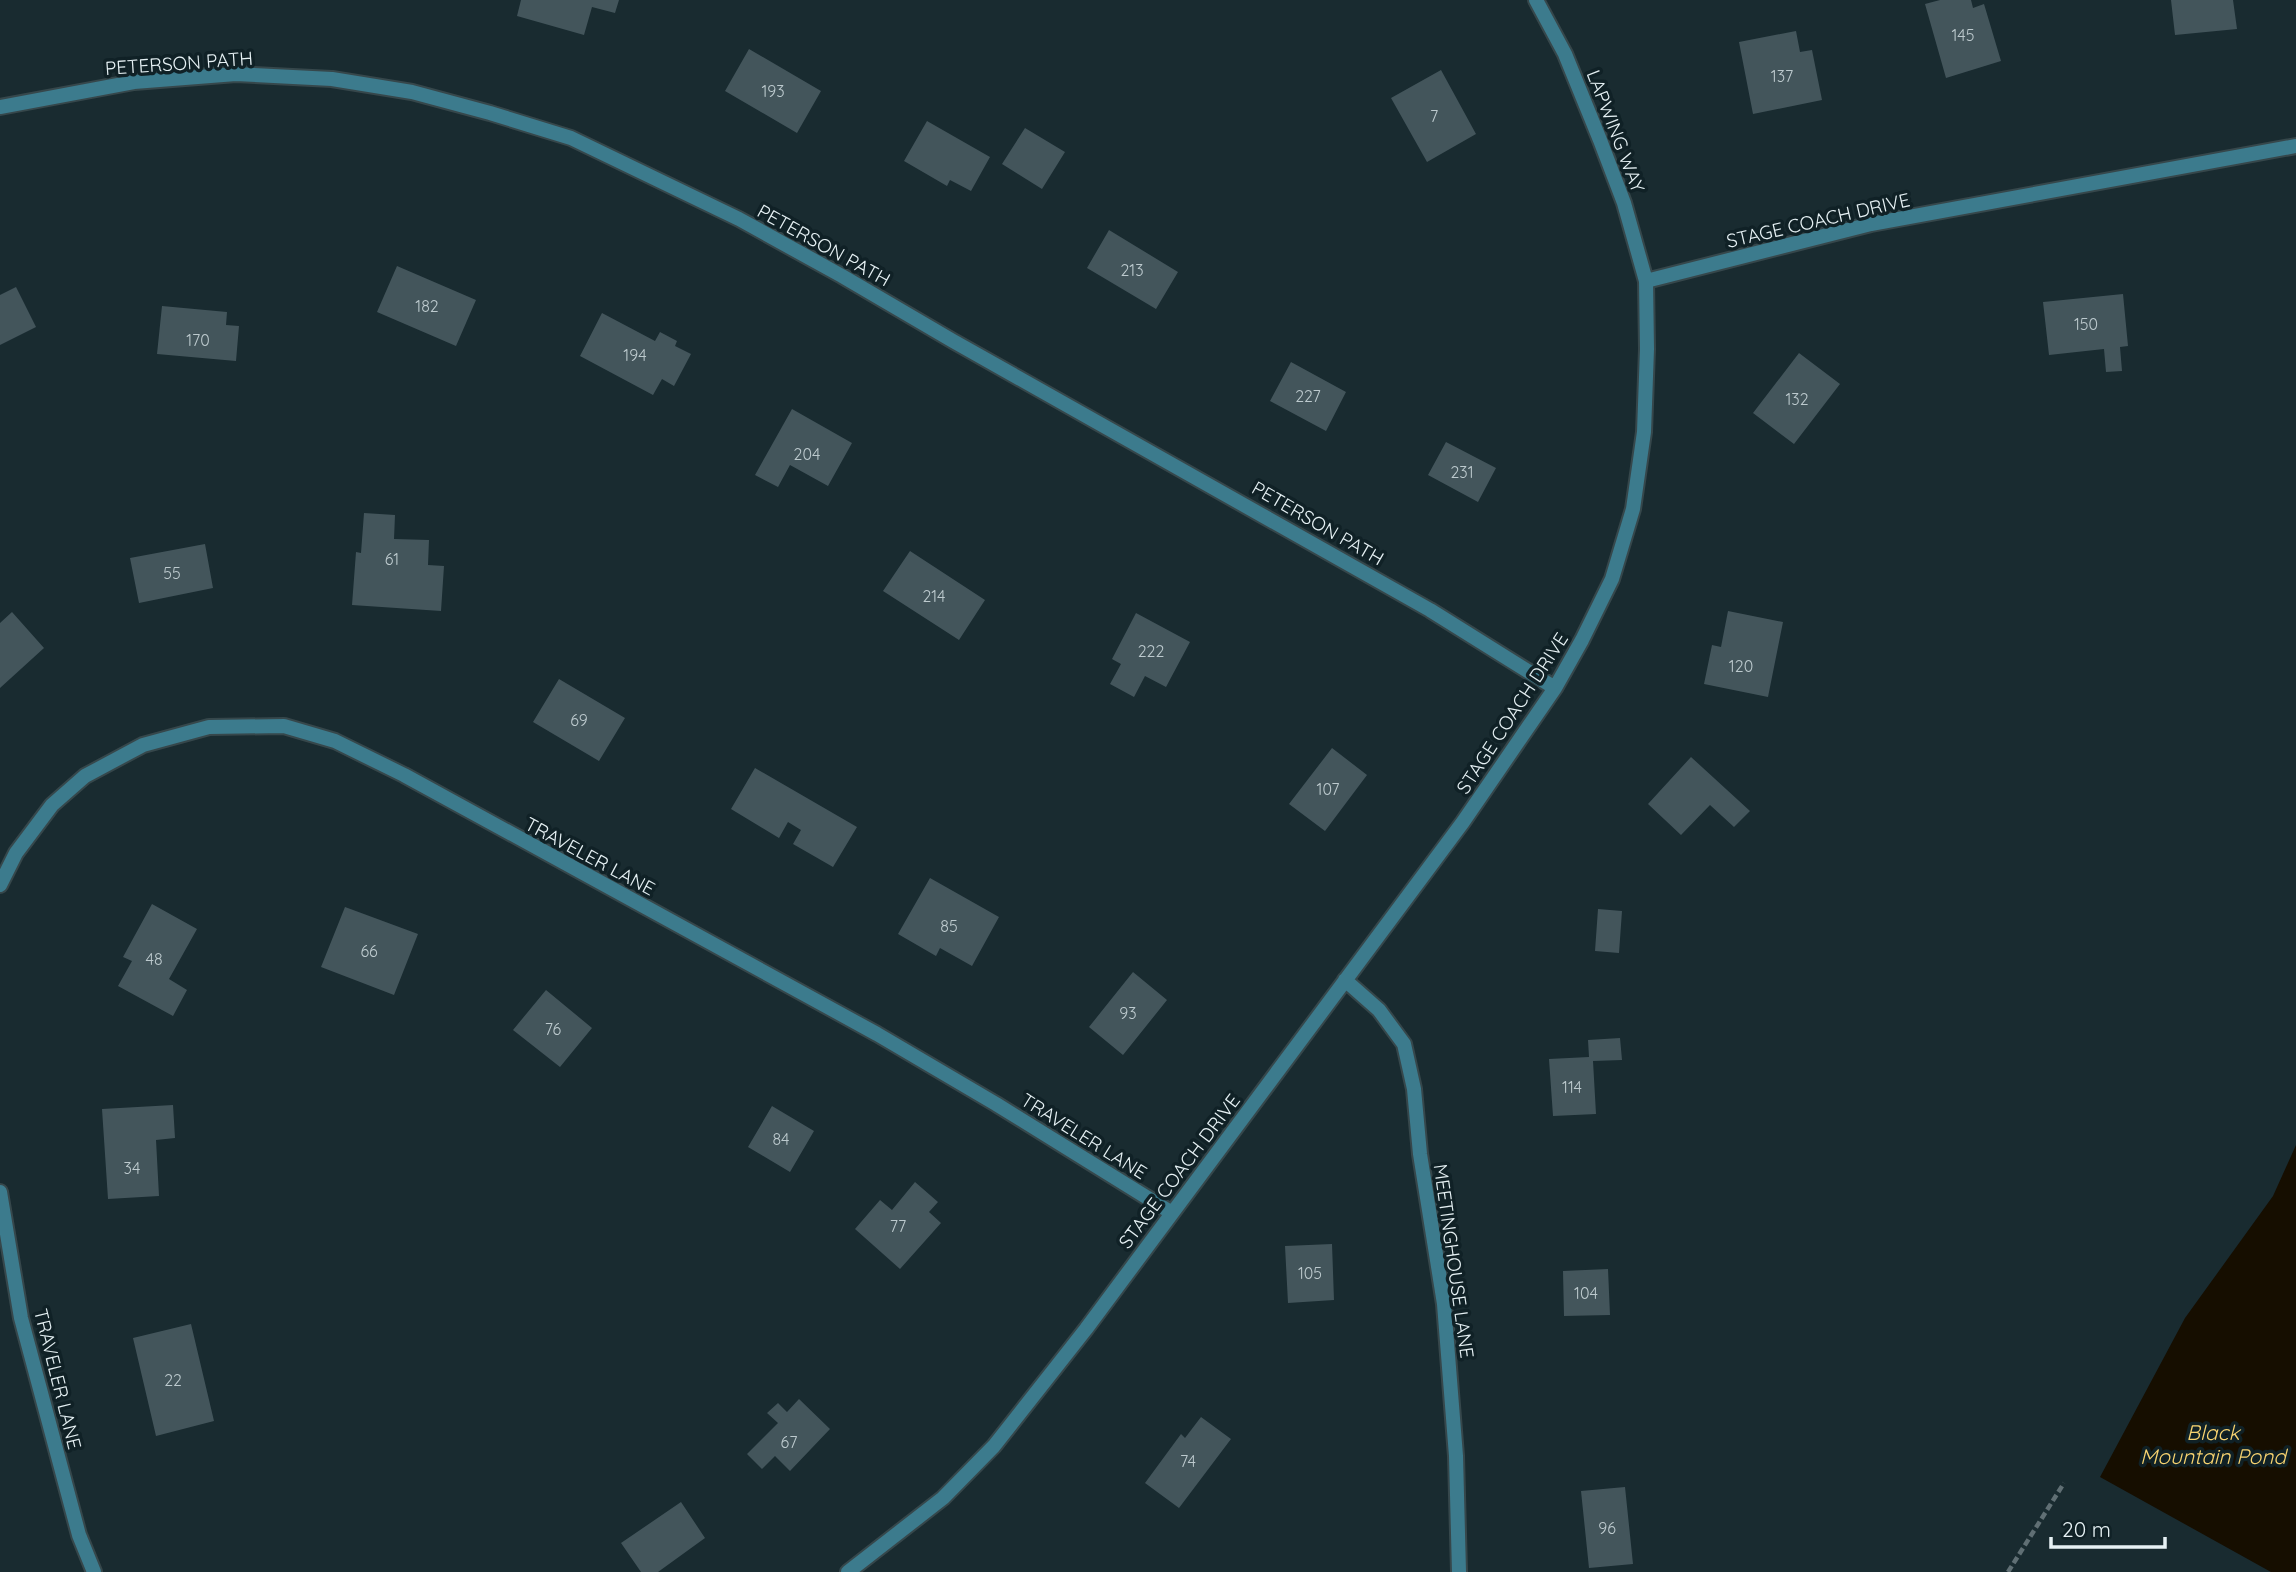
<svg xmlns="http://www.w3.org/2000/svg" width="2296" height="1572" viewBox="0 0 2296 1572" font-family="Quicksand,sans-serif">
<rect width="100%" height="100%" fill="#192b30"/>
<path fill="#160e00" d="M2296,1145V1572H2271L2100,1477L2185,1318L2273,1196Z"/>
<path fill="#43555b" d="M521,0H619L615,13L592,7L584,35L517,16Z
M1940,0H1971L1973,8L1984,4L2001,61L1946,78L1925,4Z
M2171,0H2233L2237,29L2175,35Z
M1796,31L1800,52L1812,50L1822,100L1753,114L1739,42Z
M749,49L821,91L797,133L725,91Z
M1441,70L1476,134L1427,162L1391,98Z
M927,121L990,157L971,191L950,180L947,186L904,161Z
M1025,128L1065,152L1042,189L1002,164Z
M1109,230L1178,272L1156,309L1087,268Z
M397,266L476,300L456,346L377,312Z
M16,287L36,327L0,345V295Z
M2123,294L2128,346L2120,347L2122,371L2106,372L2104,349L2049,355L2043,302Z
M162,306L227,312L226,325L239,326L236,361L157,354Z
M602,313L655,341L660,332L677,341L675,346L691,354L674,386L662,379L653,395L580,356Z
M1799,353L1840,384L1794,444L1753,413Z
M1291,362L1346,392L1326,431L1270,401Z
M792,409L852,443L828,486L790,465L778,487L755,475Z
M1446,442L1496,468L1478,502L1428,475Z
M364,513L395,515L394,539L429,540L428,565L444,566L441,611L352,605L356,552L361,553Z
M205,544L213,588L139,603L130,558Z
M910,551L985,600L959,640L883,591Z
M1728,611L1783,622L1768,697L1704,684L1712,645L1721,647Z
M12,612L44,648L0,688V623Z
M1136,613L1190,642L1166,687L1145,676L1134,697L1110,684L1121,664L1112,659Z
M559,679L625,718L599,761L533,722Z
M1332,748L1367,775L1325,831L1289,804Z
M1691,757L1750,811L1734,827L1710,805L1681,835L1648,804Z
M755,768L857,827L833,867L793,844L801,830L788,822L779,838L731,809Z
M930,878L999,917L972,966L940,948L936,956L898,934Z
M152,904L197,929L169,979L187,990L173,1016L118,986L132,961L123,957Z
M345,907L418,934L394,995L321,967Z
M1598,909L1622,911L1619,953L1595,951Z
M1133,972L1167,1000L1123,1055L1089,1027Z
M546,990L592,1028L560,1067L513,1030Z
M1620,1038L1622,1060L1593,1061L1596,1114L1553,1116L1549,1059L1589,1057L1588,1040Z
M173,1105L175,1138L156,1140L159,1196L108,1199L102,1109Z
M772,1106L814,1131L790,1172L748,1147Z
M915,1182L938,1202L929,1212L941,1223L900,1269L855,1229L880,1200L892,1210Z
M1332,1244L1334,1300L1288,1303L1285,1246Z
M1608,1269L1610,1315L1564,1316L1563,1271Z
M191,1324L214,1421L156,1436L133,1338Z
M799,1399L830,1429L790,1471L775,1456L762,1469L747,1454L778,1423L767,1413L778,1403L787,1412Z
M1201,1417L1231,1439L1179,1508L1145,1483L1181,1434L1185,1438Z
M1625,1487L1633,1564L1589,1568L1581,1491Z
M681,1502L705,1538L658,1572H641L621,1543Z"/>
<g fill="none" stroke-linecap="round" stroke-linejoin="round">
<g stroke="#36474b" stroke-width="18">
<path id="street" d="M1536,0L1565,54L1600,140L1624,203L1646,281
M0,107L134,82L236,74L332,79L412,92L490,113L571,138L739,219L842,276L953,341L1430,610L1555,688
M0,885L16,853L52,805L85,776L143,745L209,727L284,726L335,741L404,775L587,875L877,1034L996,1104L1172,1213
M1345,980L1379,1010L1404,1044L1414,1089L1420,1154L1444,1304L1456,1456L1459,1572
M0,1192L21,1318L79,1535L94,1572
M848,1572L943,1498L994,1446L1086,1329L1463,822L1555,688L1582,640L1612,579L1633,509L1644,432L1647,349L1646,281L1871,224L2296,146"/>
</g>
<path stroke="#606f74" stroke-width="4.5" stroke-dasharray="7 3.5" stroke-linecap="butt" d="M2008,1572L2064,1483"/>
<use href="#street" stroke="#3c7b8d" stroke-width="14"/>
</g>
<g text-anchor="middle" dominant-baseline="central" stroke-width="7" stroke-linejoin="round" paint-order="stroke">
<g font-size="16" fill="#bdcace">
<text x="1963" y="35">145</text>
<text x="1782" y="76">137</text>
<text x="773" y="91">193</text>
<text x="1434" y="116">7</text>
<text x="1132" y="270">213</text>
<text x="427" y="306">182</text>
<text x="2086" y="324">150</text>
<text x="198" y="340">170</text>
<text x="635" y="355">194</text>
<text x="1308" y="396">227</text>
<text x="1797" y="399">132</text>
<text x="807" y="454">204</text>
<text x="1462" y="472">231</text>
<text x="392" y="559">61</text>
<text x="172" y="573">55</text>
<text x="934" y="596">214</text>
<text x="1151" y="651">222</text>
<text x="1741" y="666">120</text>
<text x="579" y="720">69</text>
<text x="1328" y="789">107</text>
<text x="949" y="926">85</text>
<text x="369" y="951">66</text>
<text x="154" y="959">48</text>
<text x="1128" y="1013">93</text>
<text x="553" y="1029">76</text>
<text x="1572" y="1087">114</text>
<text x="781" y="1139">84</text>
<text x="132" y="1168">34</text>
<text x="898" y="1226">77</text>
<text x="1310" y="1273">105</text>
<text x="1586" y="1293">104</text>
<text x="173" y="1380">22</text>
<text x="789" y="1442">67</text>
<text x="1188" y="1461">74</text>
<text x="1607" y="1528">96</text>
</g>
<g font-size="19" fill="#e6f1f4" stroke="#102126">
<text transform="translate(179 63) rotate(-4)">PETERSON PATH</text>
<text transform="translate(1616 131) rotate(69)">LAPWING WAY</text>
<text transform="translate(1818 220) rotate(-13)">STAGE COACH DRIVE</text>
<text transform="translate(824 245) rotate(29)">PETERSON PATH</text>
<text transform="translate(1318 523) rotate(30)">PETERSON PATH</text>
<text transform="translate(1512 713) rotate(-57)">STAGE COACH DRIVE</text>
<text transform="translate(590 856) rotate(28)">TRAVELER LANE</text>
<text transform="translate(1084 1136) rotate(32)">TRAVELER LANE</text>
<text transform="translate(1179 1171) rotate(-53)">STAGE COACH DRIVE</text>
<text transform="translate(1454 1261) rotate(82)">MEETINGHOUSE LANE</text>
<text transform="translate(58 1379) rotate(76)">TRAVELER LANE</text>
</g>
<g font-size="21" font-style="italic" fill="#f7d370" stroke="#102126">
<text x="2213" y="1432">Black<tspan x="2213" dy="24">Mountain Pond</tspan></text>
</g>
</g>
<path d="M2051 1537v10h114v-10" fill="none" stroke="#e6f1f4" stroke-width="3.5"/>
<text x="2062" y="1537" font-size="21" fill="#e6f1f4" stroke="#102126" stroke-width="5" paint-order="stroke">20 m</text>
</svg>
